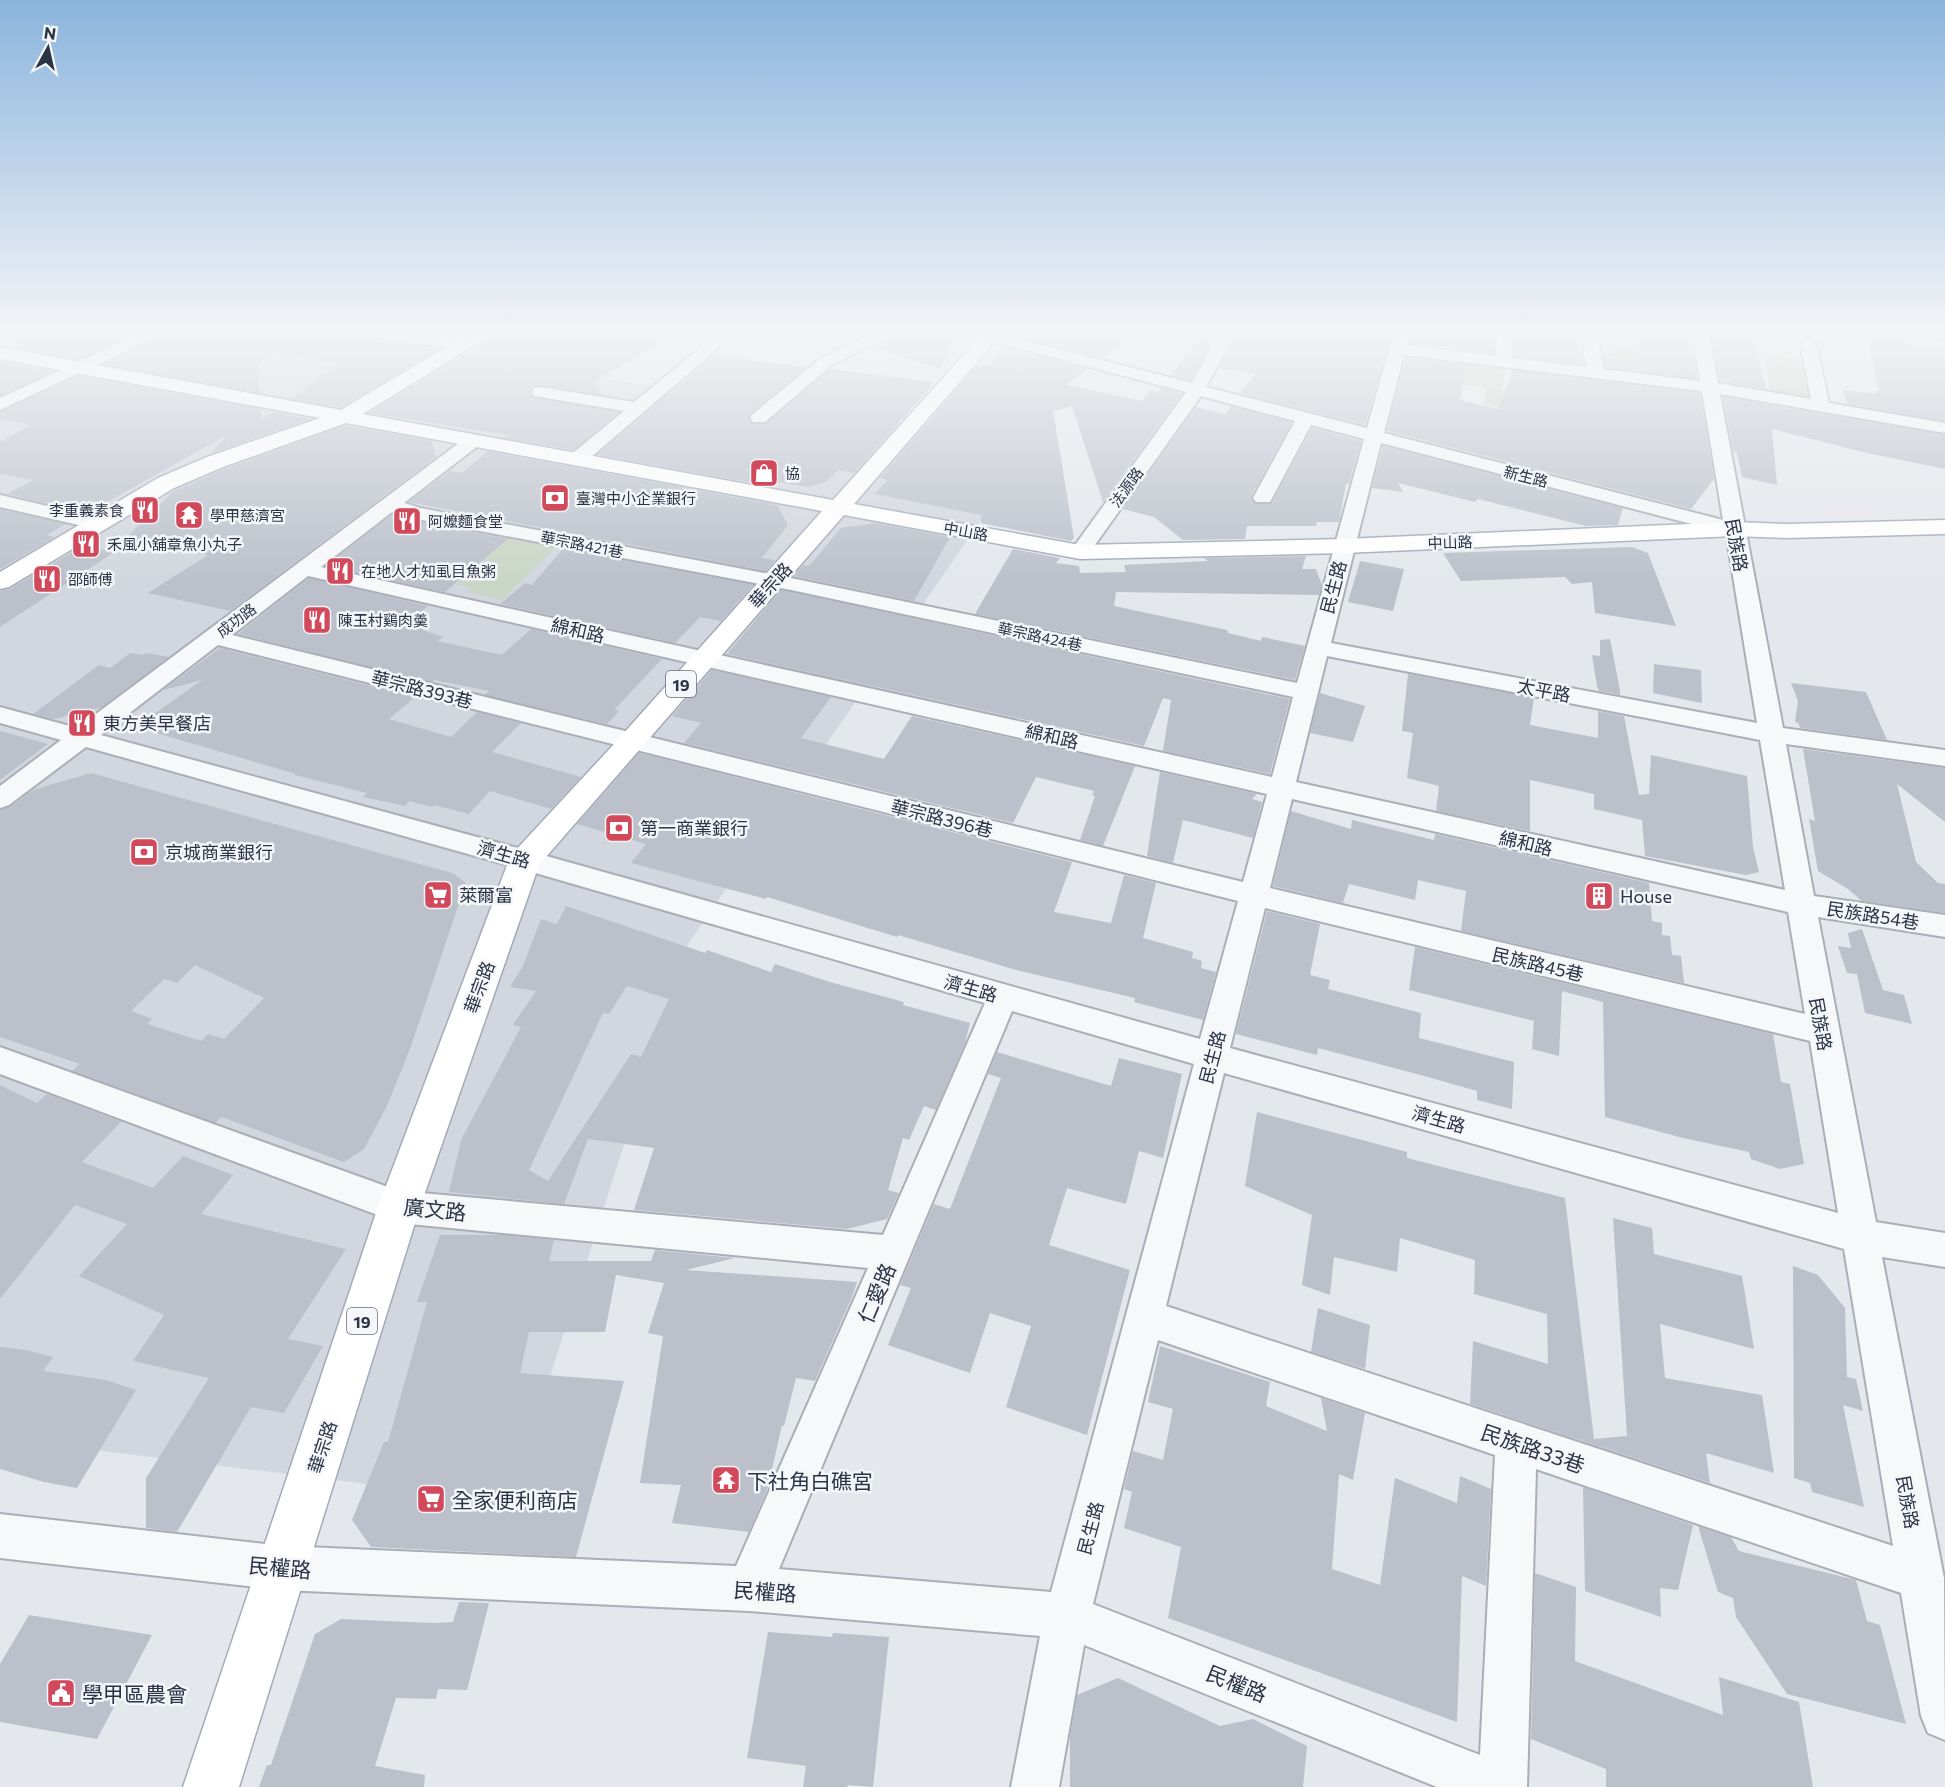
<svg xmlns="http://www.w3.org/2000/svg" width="1945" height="1787" viewBox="0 0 1945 1787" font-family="Commissioner,'Noto Sans TC',sans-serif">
<rect width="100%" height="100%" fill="#e4e7ec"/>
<path fill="#d2d6de" d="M0,331H315L1028,448L1008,481L688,944L510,1502L0,1438Z"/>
<path fill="#c9d6c5" d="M1611,344L1685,354L1692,380L1656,377L1647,368L1628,366V359L1609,355Z
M1765,355L1800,360L1809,399L1770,393Z
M1453,358L1507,366L1501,389L1509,393V408L1484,404L1486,390L1462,383L1447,366Z
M514,533L561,542L502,600L469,592L471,588L457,584Z"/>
<path fill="#bbc0ca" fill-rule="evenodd" d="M0,331H141L79,359L17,348L22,345L0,340Z
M167,331H360L370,338L439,349L341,408L291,399L339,364L273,352L257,366L259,393L104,364L164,336Z
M411,331H469L458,337Z
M496,331H680L595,381L602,395L540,385L532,387L529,392L534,398L619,412L573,450L504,438L508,435L369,413L492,337Z
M839,331H873L854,340L838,334Z
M899,331H938L955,336L940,369L874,347L896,336Z
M1016,331H1138L1102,358L1012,335Z
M1203,331H1218L1191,380L1171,375Z
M1238,331H1360L1390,336L1365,425L1240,393L1255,374L1219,368Z
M1412,331H1495L1494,353L1409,343Z
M1515,331H1578V353H1582L1583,364L1514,356Z
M1636,331H1690L1697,378L1605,367L1603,357L1641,362Z
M1710,331H1751L1766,389L1720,381Z
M1866,331H1903L1909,345L1945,350V421L1848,404L1843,390L1877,394L1876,390L1879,391Z
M1003,347L1087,369L1066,385L1143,401L1151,390L1159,392L1161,388L1182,393L1103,502L1072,406L1053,411L1074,538L1071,541L981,523V515L875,494L888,480L880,478L978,364L989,366Z
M717,356L807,367L751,413L748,418L753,424H766L830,369L933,382L930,388L854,473L838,470L826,482L809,487L763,480L766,485L597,455L706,362Z
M1406,357L1467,365L1460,400L1498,409L1513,370L1700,393L1714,479L1691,509L1387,431Z
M0,361L53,371L0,396Z
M79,376L261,409L262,420L273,412L311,419L211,453L227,435L87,513L7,494L33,480L0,474V442L31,425L0,419V412Z
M1723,397L1945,435V469L1867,453L1772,429L1777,485L1742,477L1736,450L1734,454Z
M1231,406L1292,422L1251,497L1256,504L1272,503L1312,428L1361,441L1349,484H1346L1339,522H1317L1316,526H1247L1245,539L1183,540L1154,517L1123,509L1196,407L1225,414Z
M346,425L432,441L436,457L230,611L148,593L208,555L121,543L172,492L224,469Z
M1383,446L1623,508L1618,525L1586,526L1478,499L1475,502L1398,483L1403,492L1372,488Z
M488,451L777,505L788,525L762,558L775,560L766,571L409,502L450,471L462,473Z
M0,509L66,524L47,535L55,537L0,569Z
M392,514L417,521L508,539L445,592L326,566Z
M876,523L950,537L914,601L794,576L803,565L809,566L841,528Z
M84,545L113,553L0,627V591L10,589Z
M1632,547L1648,553L1676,626L1595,613L1592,582L1572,584L1565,577L1461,581L1443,553Z
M563,549L753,585L721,621L700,617L675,643L500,604L525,583L532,585Z
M1013,549L1060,558L1056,563L1079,566L1080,573L1126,572L1124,565L1208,561L1204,558L1306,556L1302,569H1316L1322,585L1319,595L1116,592L1114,606L1227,630L1228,633L1261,641L1262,637L1305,646L1295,680L975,614Z
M1360,561L1404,569L1393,611L1348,602Z
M309,578L428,606L411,620L429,625L422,630L443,637L437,641L502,655L531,629L662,659L614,710L619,711L607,724L485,695L489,691L434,680L432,682L238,634Z
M781,590L1290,699L1270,774L1163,751L1171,700L1163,698L1144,746L727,654Z
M1610,639L1620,690V695L1599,691L1597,686L1592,655L1600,656V640Z
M220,648L415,697L389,719L451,737L477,712L521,723L492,752L581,777L551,809L490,791L469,814L434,805L432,807L409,801L405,806L363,797L367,793L294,775L296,774L136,727L202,680L163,690Z
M130,653L143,655L146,653L169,657L102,707L54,719L33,714L99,665L110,668Z
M1654,664L1701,670L1702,703L1653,693Z
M712,670L831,697L801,738L884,759L912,716L1135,766L1103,846L1080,840L1095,796L1092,795L1094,791L1036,777L1013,823L684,743L701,723L672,716Z
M1408,674L1534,698L1530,725L1598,738V711L1624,716L1639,795L1649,794L1651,755L1747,776L1753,847L1759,872L1746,875L1645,856L1642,820L1594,809V794L1530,780V831L1436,811L1439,786L1407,778L1413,733L1402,731Z
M1791,683L1866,692L1887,740L1800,728L1799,724L1795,721L1798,701Z
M1320,693L1365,706L1353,742L1310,733Z
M0,731L48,744L0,780Z
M1803,749L1945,768V822L1897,784L1916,862L1938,883L1945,884V913L1862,901L1848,889L1818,871L1809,819L1815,821Z
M639,753L1072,862L1054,912L1111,923L1124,875L1156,883L1143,938L1193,952L1192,958L1202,961L1201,968L1216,972L1203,1020L1134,1002L1135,998L1020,971L898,935L897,937L767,897L766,899L631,863L646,844L577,824Z
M1160,772L1257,794L1252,799L1262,802L1253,838L1183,820L1173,863L1147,856Z
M91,773L452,873L466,883L410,1049L386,1108L364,1149L344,1162L221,1117L216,1123L72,1071L80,1064L0,1037V810L10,807L33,790ZM195,965L264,998L224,1039L208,1034L201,1041L147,1024L152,1019L131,1011L164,979L177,983Z
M1291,811L1351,829L1352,820L1434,840L1435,834L1649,883L1652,921L1662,923V935L1670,936L1672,955L1681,956L1684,983L1461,931L1466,891L1418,880L1415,900L1349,884L1343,903L1273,886Z
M566,906L705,953L707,950L771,972L775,964L830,982L904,1002L903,1005L970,1023L965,1043L936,1110L924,1106L909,1140L903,1138L888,1190L899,1193L887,1219L847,1229L634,1210L654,1148L588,1139L564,1204L449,1192L461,1140L521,1027L513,1025L536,991L510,987L523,966L541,919L557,924ZM627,986L669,999L641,1057L631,1054L548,1181L529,1170L603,1013L609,1014Z
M1267,911L1320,924L1310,975L1330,980L1328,989L1421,1013L1419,1038L1514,1062L1512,1109L1477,1100V1091L1417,1074L1318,1048L1317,1055L1236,1034Z
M1862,929L1883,990L1904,995L1912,1024L1865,1013L1857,974L1847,973L1838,946L1851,948L1848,933Z
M1415,947L1773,1034L1781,1082L1790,1084L1804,1164L1780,1169L1751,1159L1749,1152L1683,1138L1605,1117L1603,1002L1562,991L1559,1056L1532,1049L1534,1021L1409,990Z
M997,1052L1111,1086L1119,1058L1182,1074L1163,1158L1139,1151L1126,1204L1067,1188L1049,1245L1130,1270L1087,1435L1006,1407L1031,1326L990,1313L970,1373L888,1345L911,1288L900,1285L934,1204L950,1209L1001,1078L988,1074Z
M0,1085L37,1103L47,1094L121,1122L82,1162L153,1188L183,1156L233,1175L201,1214L346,1249L288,1339L323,1346L284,1413L251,1407L177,1532L146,1528V1478L209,1378L133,1361L164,1315L79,1276L127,1224L75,1205L0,1299Z
M1257,1112L1407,1152V1158L1565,1198L1594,1439L1627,1436L1613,1218L1652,1228L1654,1254L1742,1276L1754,1349L1660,1324L1665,1378L1762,1395L1774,1473L1706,1453L1710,1483L1470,1404L1473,1341L1548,1364L1547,1314L1474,1294L1475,1260L1400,1238L1397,1272L1334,1257L1330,1295L1302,1285L1312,1215L1245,1186Z
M440,1235H502L554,1240L549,1261H651L655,1250L735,1258L686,1270L857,1282L852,1297L815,1381L796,1378L784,1426L782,1425L768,1487L749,1532L672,1523L681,1485L640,1483L663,1336L648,1333L664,1283L616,1275L605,1332H529L520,1373L624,1381L576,1557L371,1547L352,1520L384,1442H388L427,1302H417Z
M1793,1266L1818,1275L1845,1308L1847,1377L1856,1379L1863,1411L1843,1405L1864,1507L1812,1492L1810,1483L1794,1478Z
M1318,1308L1370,1325L1365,1369L1311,1352Z
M1160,1346L1270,1382L1266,1406L1327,1431L1321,1398L1365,1413L1353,1480L1339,1474L1332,1569L1380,1585L1395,1478L1457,1503L1460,1476L1491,1489L1486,1586L1462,1576L1457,1722L1168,1618L1181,1547L1124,1528L1132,1492L1124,1489L1133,1451L1163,1460L1173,1409L1148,1402Z
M0,1347L26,1350L53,1357L43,1371L106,1380L136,1390L77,1488L44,1482L0,1469Z
M1583,1487L1693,1525L1678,1590L1660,1588L1661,1617L1585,1591Z
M1698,1526L1731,1537L1739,1551L1856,1580L1867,1621L1880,1625L1906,1724L1787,1694L1736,1617L1733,1598L1718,1592Z
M1535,1573L1576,1587L1575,1661L1723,1715L1719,1677L1799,1702L1813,1787H1606V1769L1531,1739Z
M459,1602L489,1603L467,1690L438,1689L436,1699L396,1698L375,1766L425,1775L424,1787H259L267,1765H271L315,1634L341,1619L433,1623L453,1622Z
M29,1615L152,1635L97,1739L0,1722V1664Z
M768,1632L832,1637L833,1633L889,1637L873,1787L848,1785L847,1787H803L806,1766L747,1758Z
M1118,1678L1220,1726L1253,1719L1307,1746L1303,1787H1070V1736L1077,1695Z"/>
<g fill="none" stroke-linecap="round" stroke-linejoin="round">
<g stroke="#a9aeb7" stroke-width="4">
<path id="minor" d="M145,331H165L163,334L0,410V398Z
M362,331H398L462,340L470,345L462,350L370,336Z
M721,331H738L583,464H569L567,460L569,456L624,411L534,396L531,392L534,388L540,387L634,402Z
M877,331H897L895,334L833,364L765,422H753L750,418L753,414L821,358Z
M961,331H986L1192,383L1220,331H1236L1206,387L1367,428L1394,331H1410L1406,345L1496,356L1497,331H1513L1512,358L1586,367L1581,331H1597L1603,369L1700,381L1692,331H1708L1718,383L1811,399L1800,343L1808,338L1816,343L1829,403L1945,423V433L1720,394L1783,728L1945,750V766L1786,744L1814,896L1945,915V937L1818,917L1876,1222L1945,1233V1267L1882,1257L1944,1578L1945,1740L1928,1733L1921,1716L1901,1593L1536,1469L1527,1787H1437L1084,1645L1059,1787H1011L1040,1636L749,1611L283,1590L0,1558V1514L283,1546L736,1566L868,1268L399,1223L0,1074V1047L399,1191L883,1235L985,1003L525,870L86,747L9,805L0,808V786L61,740L0,723V707L77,728L467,437H479L482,441L479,445L404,503L420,508L791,578L1297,683L1364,439L1311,425L1270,502H1256L1253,498L1295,421L1201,396L1087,556L1080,558L1073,556L1070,552L1073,548L1186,392L963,334ZM1404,355L1702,391L1723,520L1384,433ZM1381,443L1726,533L1757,723L1331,643ZM392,512L417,519L791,590L1293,697L1272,777L321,567ZM308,576L1267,794L1243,882L232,635ZM218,645L1238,901L1200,1039L525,850L101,735ZM1327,656L1760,740L1785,890L1296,782ZM1292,799L1788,912L1805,1014L1270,888ZM1265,908L1810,1041L1838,1213L1230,1048ZM1012,1011L1194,1064L1051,1592L779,1569ZM1224,1073L1844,1249L1893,1546L1166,1306ZM1158,1340L1495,1455L1480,1755L1093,1604Z
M1924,331H1945V341L1926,334Z
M0,495L103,519L106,523L103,527L96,529L0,507Z"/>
</g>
<g stroke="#a3abb8" stroke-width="3">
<path id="major" d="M473,331H494L491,335L363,414L833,500L985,331H1004L854,504L1080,545L1344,539L1735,522L1786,524L1945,520V534L1786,538L1735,536L1344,553L1080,559L844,515L539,865L420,1207L239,1787H183L378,1207L509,860L514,852L615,743L822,511L346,423L223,467L174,488L9,587L0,589V572L158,478L207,457L320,418L0,359V347L341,410Z"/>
</g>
<use href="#minor" fill="#f7f8fa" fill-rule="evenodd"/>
<use href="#major" fill="#fff" fill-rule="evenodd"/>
</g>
<linearGradient id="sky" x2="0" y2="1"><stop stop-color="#8bb4dd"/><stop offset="0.57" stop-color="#f3f4f6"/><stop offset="1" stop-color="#f3f4f6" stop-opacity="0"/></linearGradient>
<rect width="1945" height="581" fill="url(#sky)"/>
<defs>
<g id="shop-square" transform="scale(1.5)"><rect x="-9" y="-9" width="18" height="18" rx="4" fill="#d1495b" stroke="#f4f6f9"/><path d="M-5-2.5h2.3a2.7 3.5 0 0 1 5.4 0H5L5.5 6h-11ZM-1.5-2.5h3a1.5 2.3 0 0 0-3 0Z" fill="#fff"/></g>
<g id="bank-square" transform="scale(1.5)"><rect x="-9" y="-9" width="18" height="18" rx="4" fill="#d1495b" stroke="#f4f6f9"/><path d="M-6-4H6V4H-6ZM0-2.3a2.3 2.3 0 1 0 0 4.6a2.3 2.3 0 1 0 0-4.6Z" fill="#fff"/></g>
<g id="restaurant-square" transform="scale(1.5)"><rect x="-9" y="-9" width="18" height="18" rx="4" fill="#d1495b" stroke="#f4f6f9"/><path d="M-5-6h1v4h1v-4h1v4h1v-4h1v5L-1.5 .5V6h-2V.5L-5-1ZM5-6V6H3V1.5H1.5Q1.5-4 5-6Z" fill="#fff"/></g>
<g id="temple-square" transform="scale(1.5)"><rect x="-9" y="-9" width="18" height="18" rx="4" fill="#d1495b" stroke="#f4f6f9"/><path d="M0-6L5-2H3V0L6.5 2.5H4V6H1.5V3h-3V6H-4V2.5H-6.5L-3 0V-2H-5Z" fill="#fff"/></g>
<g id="supermarket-square" transform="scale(1.5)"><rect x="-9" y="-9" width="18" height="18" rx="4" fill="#d1495b" stroke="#f4f6f9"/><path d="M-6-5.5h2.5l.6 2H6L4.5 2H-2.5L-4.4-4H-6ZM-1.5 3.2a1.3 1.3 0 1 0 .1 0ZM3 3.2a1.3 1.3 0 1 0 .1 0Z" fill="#fff"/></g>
<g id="building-square" transform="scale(1.5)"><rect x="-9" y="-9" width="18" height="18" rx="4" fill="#d1495b" stroke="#f4f6f9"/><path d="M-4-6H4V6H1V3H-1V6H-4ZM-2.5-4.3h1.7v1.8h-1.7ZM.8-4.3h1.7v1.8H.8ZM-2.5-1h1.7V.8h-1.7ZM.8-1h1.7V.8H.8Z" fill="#fff"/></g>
<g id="civic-square" transform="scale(1.5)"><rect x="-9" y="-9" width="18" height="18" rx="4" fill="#d1495b" stroke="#f4f6f9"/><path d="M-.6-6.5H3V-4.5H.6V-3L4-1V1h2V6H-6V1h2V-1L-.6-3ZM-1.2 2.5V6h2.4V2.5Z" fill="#fff"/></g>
</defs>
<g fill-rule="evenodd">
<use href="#shop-square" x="764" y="473"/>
<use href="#bank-square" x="555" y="498"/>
<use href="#restaurant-square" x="145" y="510"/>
<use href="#temple-square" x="189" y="515"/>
<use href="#restaurant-square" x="407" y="521"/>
<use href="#restaurant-square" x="86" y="544"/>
<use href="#restaurant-square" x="340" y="571"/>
<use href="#restaurant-square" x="47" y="579"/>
<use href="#restaurant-square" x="317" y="620"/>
<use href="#restaurant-square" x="82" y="723"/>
<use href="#bank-square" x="619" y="828"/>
<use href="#bank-square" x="144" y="852"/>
<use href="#supermarket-square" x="438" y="895"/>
<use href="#building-square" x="1599" y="896"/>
<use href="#temple-square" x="726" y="1480"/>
<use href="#supermarket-square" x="431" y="1499"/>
<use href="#civic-square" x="61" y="1693"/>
</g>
<g text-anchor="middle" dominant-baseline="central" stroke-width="5" stroke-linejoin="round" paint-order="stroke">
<g font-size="15" fill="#2b3445" stroke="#f4f6f9" text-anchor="start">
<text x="785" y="473">協</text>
<text x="576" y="498">臺灣中小企業銀行</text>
<text x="124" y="510" text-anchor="end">李重義素食</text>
<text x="210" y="515">學甲慈濟宮</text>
<text x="428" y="521">阿嬤麵食堂</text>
<text x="107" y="544">禾風小舖章魚小丸子</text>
<text x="361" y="571">在地人才知虱目魚粥</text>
<text x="68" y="579">邵師傅</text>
<text x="338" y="620">陳玉村鷄肉羮</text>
</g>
<g font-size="15" fill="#2b3445" stroke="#f4f6f9">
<text transform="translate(1526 476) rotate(14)">新生路</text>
<text transform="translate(1126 487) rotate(-54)">法源路</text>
<text transform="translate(966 531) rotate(10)">中山路</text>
<text transform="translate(1450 542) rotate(-2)">中山路</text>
<text transform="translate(582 544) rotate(11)">華宗路421巷</text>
<text transform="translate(236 620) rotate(-37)">成功路</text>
<text transform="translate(1040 636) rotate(12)">華宗路424巷</text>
</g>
<g fill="#f4f6f9" stroke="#676e7b" stroke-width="1.5">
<rect x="666" y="671" width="30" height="26" rx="4.5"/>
<rect x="347" y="1308" width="30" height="26" rx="4.5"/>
</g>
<g font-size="16" font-weight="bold" fill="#2b3445">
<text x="681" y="684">19</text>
<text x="362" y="1321">19</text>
</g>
<g font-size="18" fill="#2b3445" stroke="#f4f6f9">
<text transform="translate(1737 545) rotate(80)">民族路</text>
<text transform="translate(770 585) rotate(-48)">華宗路</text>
<text transform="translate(1333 587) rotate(-75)">民生路</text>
<text transform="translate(578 630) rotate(13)">綿和路</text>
<text transform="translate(422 689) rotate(14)">華宗路393巷</text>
<text transform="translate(1544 690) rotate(11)">太平路</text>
<text transform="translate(1052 736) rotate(13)">綿和路</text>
<text transform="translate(942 818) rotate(14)">華宗路396巷</text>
<text transform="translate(1526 843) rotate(13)">綿和路</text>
<text transform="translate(504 854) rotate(16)">濟生路</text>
<text transform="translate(1873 915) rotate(9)">民族路54巷</text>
<text transform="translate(1538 964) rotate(13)">民族路45巷</text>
<text transform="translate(479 987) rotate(-70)">華宗路</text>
<text transform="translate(971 988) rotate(16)">濟生路</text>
<text transform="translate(1821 1024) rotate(80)">民族路</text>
<text transform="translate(1212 1057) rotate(-75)">民生路</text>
<text transform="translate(1439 1119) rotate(16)">濟生路</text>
<text transform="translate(322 1447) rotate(-72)">華宗路</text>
<text transform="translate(1908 1502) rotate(80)">民族路</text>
<text transform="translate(1090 1528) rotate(-75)">民生路</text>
</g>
<g font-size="18" fill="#2b3445" stroke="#f4f6f9" text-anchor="start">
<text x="103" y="723">東方美早餐店</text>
<text x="640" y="828">第一商業銀行</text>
<text x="165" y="852">京城商業銀行</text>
<text x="459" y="895">萊爾富</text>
<text x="1620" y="896">House</text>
</g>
<g font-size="21" fill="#2b3445" stroke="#f4f6f9">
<text transform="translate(435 1209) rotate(6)">廣文路</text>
<text transform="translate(876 1293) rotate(-67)">仁愛路</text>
<text transform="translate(1533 1448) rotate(19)">民族路33巷</text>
<text transform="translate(280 1567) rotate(5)">民權路</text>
<text transform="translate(765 1591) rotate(4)">民權路</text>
<text transform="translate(1237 1683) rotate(22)">民權路</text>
</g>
<g font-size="21" fill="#2b3445" stroke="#f4f6f9" text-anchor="start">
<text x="747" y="1480">下社角白礁宮</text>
<text x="452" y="1499">全家便利商店</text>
<text x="82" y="1693">學甲區農會</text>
</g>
</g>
<g transform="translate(48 48) rotate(8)" stroke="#f4f6f9" stroke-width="4.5" paint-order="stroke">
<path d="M0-4.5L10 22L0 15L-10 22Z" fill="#2b3445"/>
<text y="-9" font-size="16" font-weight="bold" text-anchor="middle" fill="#2b3445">N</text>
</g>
</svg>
